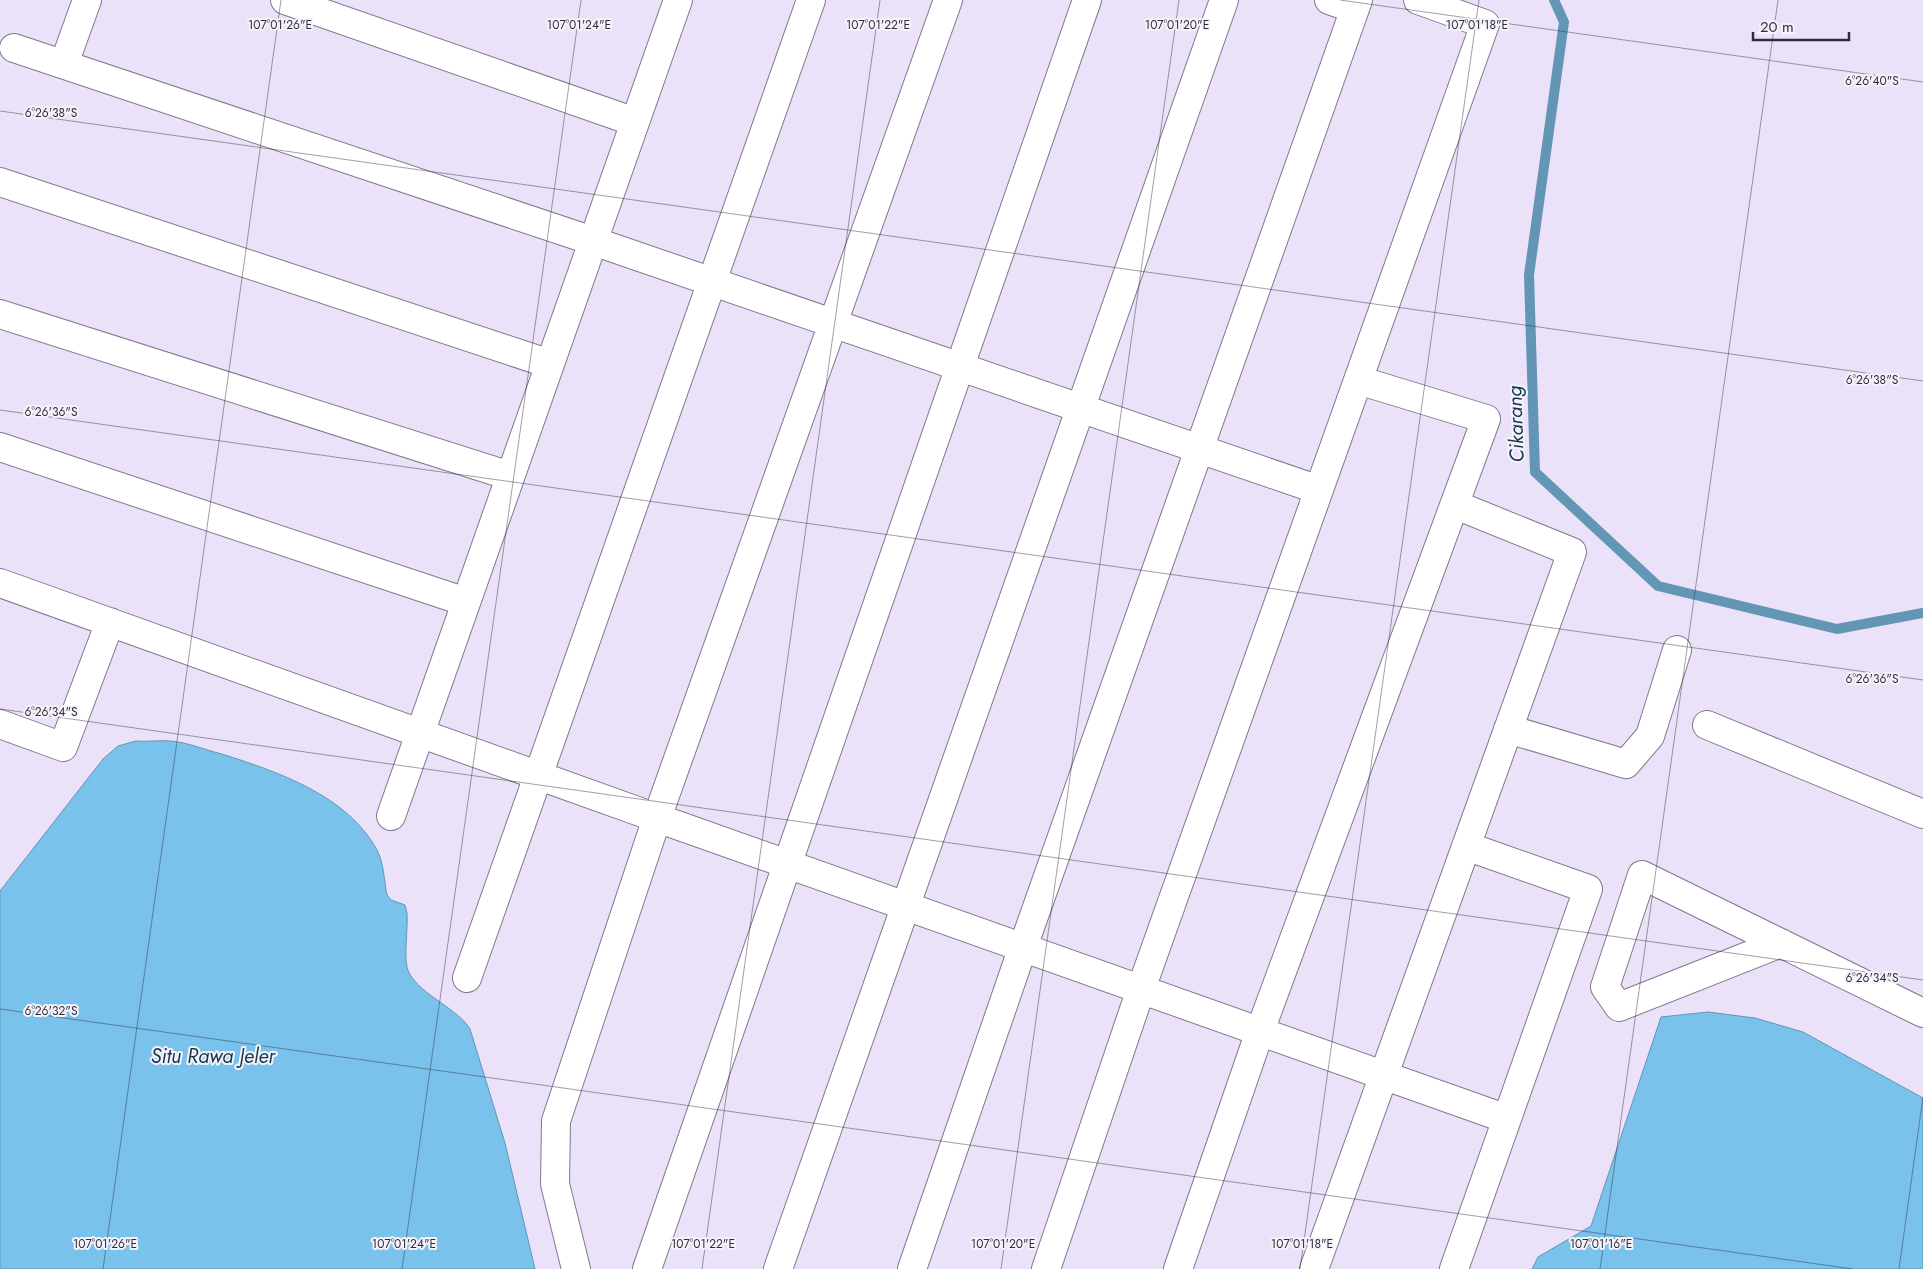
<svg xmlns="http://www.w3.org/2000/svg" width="1923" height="1269" viewBox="0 0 1923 1269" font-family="Jost,sans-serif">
<rect width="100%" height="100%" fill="#ebe2fa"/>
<path fill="#79c2eb" stroke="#6395b5" d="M136,741C147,742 159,740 170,741C187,742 205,750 222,754C278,772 347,795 377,850C384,863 384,881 387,895L391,900L405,905L407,913C408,928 404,955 407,967C413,992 457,1007 470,1029L505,1143L535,1269H0V891L103,759L118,746Z
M1708,1012L1755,1018L1803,1032L1923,1098V1269H1532L1538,1257L1591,1226L1661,1017Z"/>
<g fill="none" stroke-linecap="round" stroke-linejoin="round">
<path stroke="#6395b5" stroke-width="10" d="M1554,0L1564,22L1529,275L1535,472L1658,586L1837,629L1923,613"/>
<g stroke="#80788d" stroke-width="30">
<path id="minor" d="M285,0L635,122
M948,0L657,818L1507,1119
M1329,0L1355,9
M14,48L593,241L1319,490
M64,64L87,0
M0,182L550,364
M0,314L510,476
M0,447L466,602
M0,583L657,818L556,1121L555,1184L576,1269
M0,724L63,747L110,622
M1707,725L1923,814
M1508,729L1626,764L1650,736L1677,650
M391,816L678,0
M1781,943L1619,1007L1605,987L1642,875L1923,1013
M467,978L811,0
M647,1269L1087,0
M778,1269L1224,0
M912,1269L1023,947L1358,0
M1046,1269L1141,989L1485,24L1418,0
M1178,1269L1260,1031L1486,419L1358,380
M1314,1269L1572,552L1456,505
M1454,1269L1588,889L1466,846"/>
</g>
<use href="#minor" stroke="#fff" stroke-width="28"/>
</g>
<path fill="none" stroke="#312d36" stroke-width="1" stroke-opacity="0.45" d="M1340,0L1923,82M0,111L1923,381M0,410L1923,680M0,709L1923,980M0,1009L1853,1269M103,1269L281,0M402,1269L581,0M702,1269L880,0M1001,1269L1179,0M1300,1269L1479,0M1600,1269L1778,0M1899,1269L1923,1097"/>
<g text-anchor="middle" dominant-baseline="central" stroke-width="4" stroke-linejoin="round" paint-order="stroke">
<g font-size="20" font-style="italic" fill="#163749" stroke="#f5f2fc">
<text transform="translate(1516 424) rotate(-92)">Cikarang</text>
<text x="213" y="1056">Situ Rawa Jeler</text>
</g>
</g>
<g font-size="12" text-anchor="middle" fill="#312d36" stroke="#f5f2fc" stroke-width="4" stroke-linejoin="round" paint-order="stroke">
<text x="280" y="29">107°01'26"E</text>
<text x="579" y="29">107°01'24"E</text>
<text x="878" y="29">107°01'22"E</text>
<text x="1177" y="29">107°01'20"E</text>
<text x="1477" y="29">107°01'18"E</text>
<text x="1872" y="85">6°26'40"S</text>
<text x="51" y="117">6°26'38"S</text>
<text x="1872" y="384">6°26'38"S</text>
<text x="51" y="416">6°26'36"S</text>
<text x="1872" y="683">6°26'36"S</text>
<text x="51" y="716">6°26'34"S</text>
<text x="1872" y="982">6°26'34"S</text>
<text x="51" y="1015">6°26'32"S</text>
<text x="105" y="1248">107°01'26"E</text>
<text x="404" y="1248">107°01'24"E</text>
<text x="703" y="1248">107°01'22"E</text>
<text x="1003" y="1248">107°01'20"E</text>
<text x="1302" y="1248">107°01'18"E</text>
<text x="1601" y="1248">107°01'16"E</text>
</g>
<path d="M1753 32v8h96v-8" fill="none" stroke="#312d36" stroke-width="2.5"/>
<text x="1760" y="32" font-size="15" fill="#312d36" stroke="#f5f2fc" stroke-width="4" paint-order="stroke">20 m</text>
</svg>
